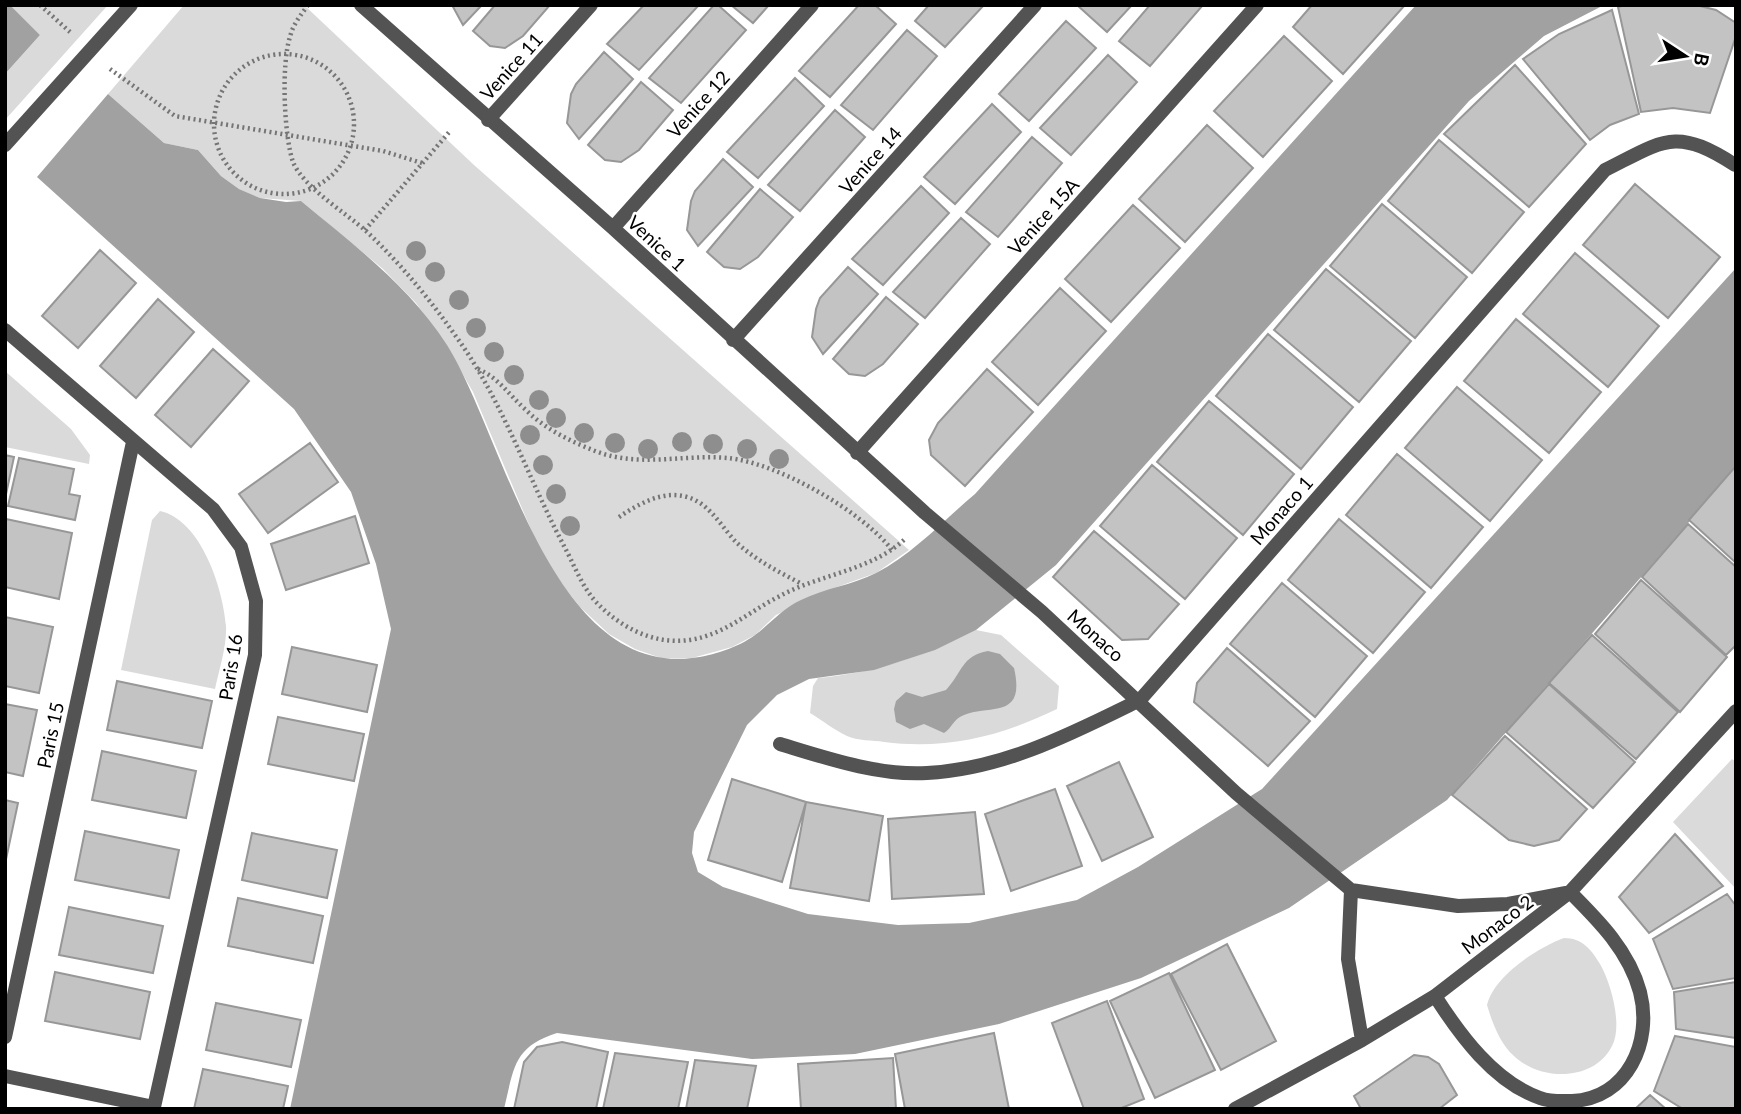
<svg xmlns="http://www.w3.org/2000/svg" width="1741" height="1114" viewBox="0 0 1741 1114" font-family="Lato,sans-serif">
<rect width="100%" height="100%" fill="#fff"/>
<path fill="#dadada" d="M10,5H108L5,120V74L40,35Z
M184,5H304L474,165L909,550L876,573L837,587L776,615L755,635L732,647L692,658H661L635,649L609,634L580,607L552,572L535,539L473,392L446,345L416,303L383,269L301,201L260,198L239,189L221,176L198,150L164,143L108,94Z
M5,371L71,429L90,455L89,464L5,447Z
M160,511C201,520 223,588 226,626C227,646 219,670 215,689L121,670L152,520Z
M976,630L1001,635L1059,686L1057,709C1001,736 947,750 884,742C873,740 857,741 847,736C834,730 822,720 810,713L813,686L818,678C875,673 925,655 976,630Z
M1732,759L1736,762V889L1673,822Z
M1564,938C1582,938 1591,949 1600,964C1611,983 1623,1026 1612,1046C1594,1082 1540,1081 1514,1056C1500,1044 1492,1022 1487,1005C1494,976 1537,948 1564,938Z"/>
<path fill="#a1a1a1" d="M5,5H10L40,35L5,74Z
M1416,5H1604L1544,36L1469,101L1056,565L976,630L935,650L874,670L809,679L777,695L747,725L694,832L692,853L698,872L723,887L808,914L898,925L969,923L1077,900L1138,867L1262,789L1736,268V468L1447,800L1289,908L1141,978L999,1024L855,1054L752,1059L557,1033C513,1047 514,1068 504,1109H290L391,629L376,564L351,492L294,409L37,177L108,94L164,143L198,150L221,176L239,189L260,198L286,202L301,201C354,245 409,286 447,345C504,436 550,675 692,658C712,656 739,647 755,635C771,623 783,608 801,600C825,588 853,585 876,573C913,554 944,520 975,494Z
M988,651L1000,654L1014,668C1026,720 990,704 964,715C953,719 952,728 944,733L924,724L910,729L896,722L894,709L896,701L906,692L922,697L946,690C962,673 962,655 988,651Z"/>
<path fill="#c3c3c3" stroke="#979797" stroke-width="2" d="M452,5H482L463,25Z
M495,5H550L523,36L505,48L490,46L473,31Z
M644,5H699L639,70L607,44Z
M714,5H718L746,30L681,103L649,78Z
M731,5H769L753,23Z
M859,5H875L896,24L830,97L799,71Z
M929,5H984L945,47L915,21Z
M1077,5H1132L1107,32Z
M1150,5H1203L1150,66L1119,41Z
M1312,5H1405L1343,74L1293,27Z
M1625,5H1696L1716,10L1736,23V36L1710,113L1673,108L1641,112L1618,7Z
M1612,10L1639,114L1610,125L1590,140L1523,59L1559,34Z
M1066,21L1096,48L1029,121L999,94Z
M907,30L937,56L873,130L841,105Z
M1284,36L1332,81L1263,157L1214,111Z
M604,52L633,79L579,139L567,123L571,94L576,84Z
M1108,55L1137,82L1071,155L1040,128Z
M1515,65L1586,144L1529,207L1444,134Z
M795,78L824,106L758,178L727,152Z
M641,82L673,110L639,150L621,162L605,160L588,145Z
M992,104L1021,132L955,204L924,177Z
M835,110L865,137L800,211L768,185Z
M1207,125L1253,168L1185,242L1139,199Z
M1032,137L1062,163L998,237L966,212Z
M1439,140L1524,212L1472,273L1388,201Z
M723,159L753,187L698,246L687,230L691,201L695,191Z
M1635,184L1720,257L1668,318L1583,245Z
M921,186L949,213L883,285L852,259Z
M760,189L793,217L758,257L740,269L724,267L707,252Z
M1382,204L1467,277L1415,338L1330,266Z
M1133,205L1180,248L1111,322L1065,279Z
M961,218L990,244L925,318L893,292Z
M100,250L136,283L78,348L42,316Z
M1575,253L1659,326L1608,387L1523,314Z
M848,267L878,294L823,354L812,337L816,309L820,298Z
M1326,269L1411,341L1359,402L1274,330Z
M1060,288L1106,331L1038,405L992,362Z
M886,297L918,324L883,364L865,376L849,374L833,359Z
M158,299L194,332L136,398L100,366Z
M1516,319L1601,392L1549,453L1464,381Z
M1268,334L1353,407L1301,469L1216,396Z
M213,349L249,381L191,447L155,415Z
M987,369L1033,412L965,486L931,455L929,440L938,423Z
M1457,387L1542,460L1490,521L1405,448Z
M1209,401L1294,474L1243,535L1157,462Z
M310,443L338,482L268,533L239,494Z
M1397,454L1483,527L1431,588L1346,515Z
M5,455L14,457L5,499Z
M19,458L74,469L69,494L80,496L75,520L8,506Z
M1152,465L1237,538L1185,599L1100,526Z
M1735,467L1736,468V563L1689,520Z
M355,516L369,563L286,590L271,544Z
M6,519L72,533L59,599L5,587Z
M1339,519L1425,592L1373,653L1288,580Z
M1688,524L1736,567V645L1726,655L1642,577Z
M1094,531L1179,604L1148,639L1122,640L1053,577Z
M1641,580L1727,657L1680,712L1595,634Z
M1282,583L1367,656L1315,717L1230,644Z
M5,617L53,627L39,693L5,686Z
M1592,635L1678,712L1636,759L1549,683Z
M292,647L377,665L367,712L282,694Z
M1227,648L1310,721L1268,766L1194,702L1197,683Z
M117,681L212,701L202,748L107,730Z
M1549,684L1635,762L1593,808L1506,732Z
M5,704L37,710L23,776L5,772Z
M278,717L364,734L354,781L268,764Z
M1505,736L1587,809L1559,840L1534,846L1509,840L1452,795Z
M102,751L196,771L186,818L92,800Z
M1119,762L1153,837L1102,861L1067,786Z
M732,779L806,802L782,882L708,860Z
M1055,789L1082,866L1011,891L985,814Z
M5,800L18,803L5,864Z
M806,802L883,816L869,901L790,888Z
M975,812L984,894L892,899L888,819Z
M85,831L179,850L169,898L75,880Z
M252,833L337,850L327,898L242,880Z
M1675,834L1723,886L1649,933L1619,897Z
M1727,894L1736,906V978L1673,989L1653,939Z
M238,898L323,916L313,963L228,946Z
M69,907L163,926L153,973L59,955Z
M1227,944L1276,1041L1221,1070L1171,974Z
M55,972L150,992L140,1039L45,1021Z
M1169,973L1215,1070L1155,1098L1110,1001Z
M1736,982V1038L1676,1029L1674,992Z
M1107,1001L1144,1099L1119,1109H1084L1052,1023Z
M216,1003L301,1020L291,1067L206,1050Z
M994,1033L1009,1109H905L895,1054Z
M1675,1036L1736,1047V1109H1683L1654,1091Z
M562,1042L608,1052L596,1109H514L524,1062L537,1047Z
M615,1053L688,1062L678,1109H603Z
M1414,1055L1428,1057L1439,1064L1457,1095L1439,1109H1361L1354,1096Z
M893,1058L896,1109H801L798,1064Z
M695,1060L756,1066L747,1109H686Z
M203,1069L288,1086L283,1109H194Z
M1650,1095L1666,1109H1635Z"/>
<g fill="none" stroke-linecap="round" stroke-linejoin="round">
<path stroke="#757575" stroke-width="4.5" stroke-dasharray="2 3.5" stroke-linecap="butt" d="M40,5L70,32
M308,5C301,15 293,24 290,37C281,64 284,136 293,162C303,187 346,213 366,231C399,262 428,297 455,335C502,399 527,476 564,546C574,564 583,590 599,605C622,628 655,645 689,640C724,635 747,613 778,597C819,574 872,571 906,538
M214 124a70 70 0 1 1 140 0a70 70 0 1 1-140 0Z
M110,69L175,116L383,151L422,163
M365,230L451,130
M478,369C499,378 509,395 526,410C545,429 570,441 595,451C638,468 683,454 728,458C778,463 862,511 893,551
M619,517C643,501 672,485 700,503C715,513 725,531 737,543C757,561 779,572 802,584"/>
<path stroke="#535353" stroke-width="14" d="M361,5L613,228L925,513L1042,612L1236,793L1351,890
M488,120L591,5
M5,145L131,5
M613,228L812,5
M5,330L213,509L241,547L256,601L255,655L154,1107L5,1076
M733,340L1035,5
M857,453L1257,5
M780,744C826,758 879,776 927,773C1004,769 1073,733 1140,700L1605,170C1663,141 1675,126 1735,165
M1351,890L1458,906L1508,904L1566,893
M1351,890L1348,959L1362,1040
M1435,996C1460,1035 1494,1082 1540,1098C1550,1102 1562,1101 1572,1101C1627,1099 1653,1042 1640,992C1629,951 1599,921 1570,892
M5,1037L133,442
M1235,1109L1362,1040L1435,996L1570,892L1736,711"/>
</g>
<g fill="#8e8e8e">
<circle cx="416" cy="251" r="10"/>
<circle cx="435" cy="272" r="10"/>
<circle cx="459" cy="300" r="10"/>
<circle cx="476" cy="328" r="10"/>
<circle cx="494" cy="352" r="10"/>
<circle cx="514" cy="375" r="10"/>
<circle cx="539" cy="400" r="10"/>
<circle cx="556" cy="418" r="10"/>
<circle cx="584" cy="433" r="10"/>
<circle cx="530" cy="435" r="10"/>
<circle cx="682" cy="442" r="10"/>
<circle cx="615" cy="443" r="10"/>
<circle cx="713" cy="444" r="10"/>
<circle cx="648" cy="449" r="10"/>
<circle cx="747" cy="449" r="10"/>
<circle cx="779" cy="459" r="10"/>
<circle cx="543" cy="465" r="10"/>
<circle cx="556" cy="494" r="10"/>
<circle cx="570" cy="526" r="10"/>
</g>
<g text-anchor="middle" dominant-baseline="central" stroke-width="5" stroke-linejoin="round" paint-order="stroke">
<g font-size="19" fill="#000" stroke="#fff">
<text transform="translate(511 66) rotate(-48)">Venice 11</text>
<text transform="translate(698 104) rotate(-48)">Venice 12</text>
<text transform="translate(870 160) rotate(-48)">Venice 14</text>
<text transform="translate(1043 216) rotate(-48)">Venice 15A</text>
<text transform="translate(657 243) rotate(43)">Venice 1</text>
<text transform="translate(1281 510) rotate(-49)">Monaco 1</text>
<text transform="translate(1096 635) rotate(42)">Monaco</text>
<text transform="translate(230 667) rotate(-81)">Paris 16</text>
<text transform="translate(50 735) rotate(-78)">Paris 15</text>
<text transform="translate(1497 924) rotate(-37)">Monaco 2</text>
</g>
</g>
<rect width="1741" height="1114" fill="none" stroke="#000000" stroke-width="14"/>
<g transform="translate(1685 56) rotate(102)" stroke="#ffffff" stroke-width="5" paint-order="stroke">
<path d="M0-5L12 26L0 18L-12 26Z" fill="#000000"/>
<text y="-10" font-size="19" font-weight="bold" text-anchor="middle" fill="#000000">B</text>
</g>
</svg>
